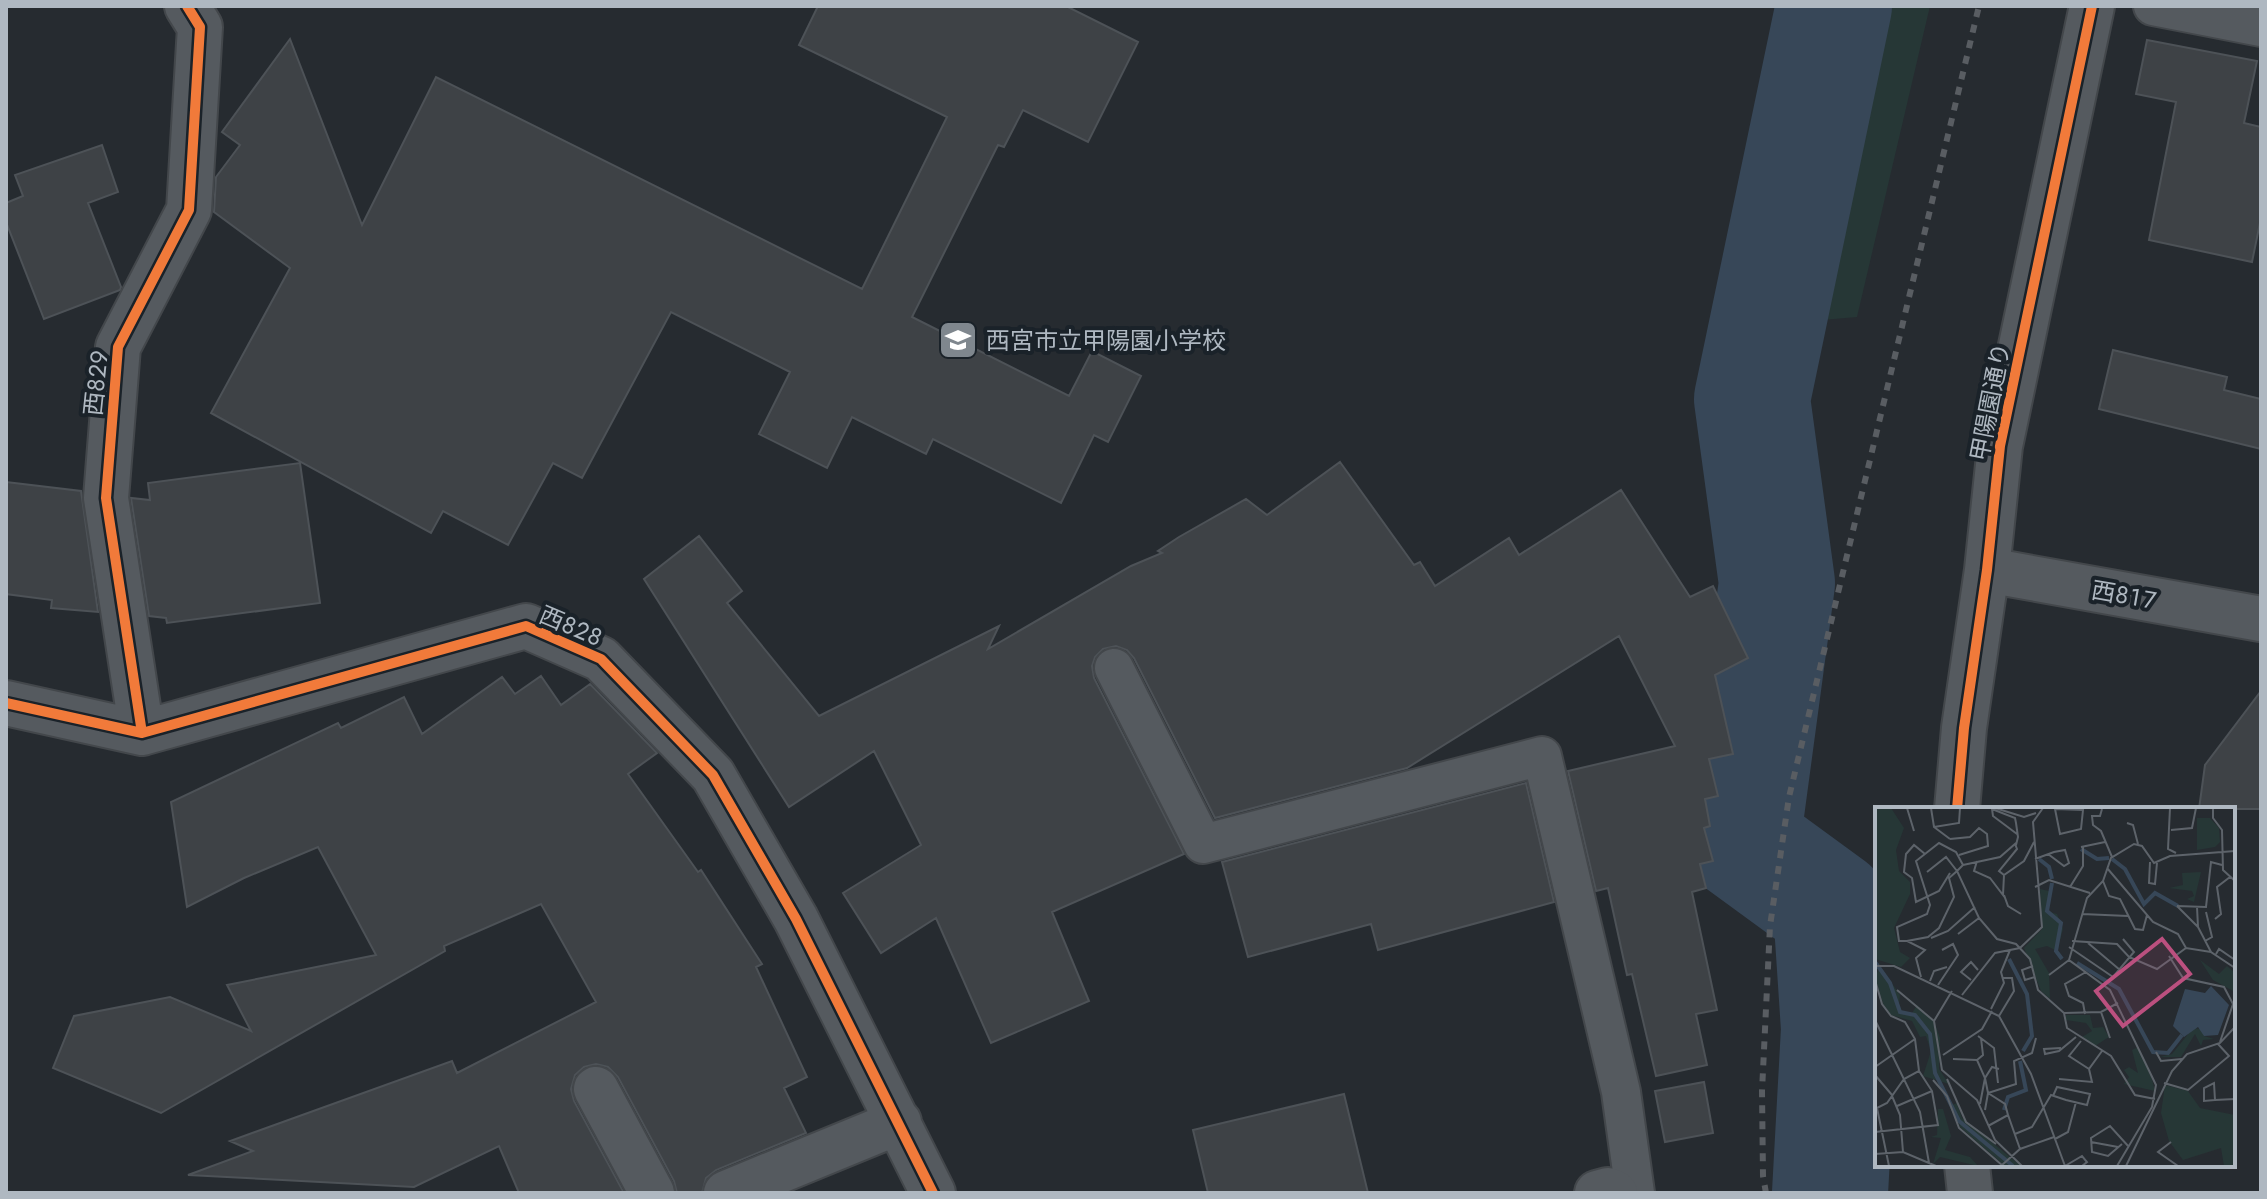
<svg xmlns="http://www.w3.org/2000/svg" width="2267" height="1199" viewBox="0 0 2267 1199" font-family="Jost,'Noto Sans JP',sans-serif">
<rect width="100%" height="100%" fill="#262b30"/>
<path fill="#263736" d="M1805,6H1930L1857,317L1799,322L1779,391L1813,451L1786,467L1724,441L1710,410Z"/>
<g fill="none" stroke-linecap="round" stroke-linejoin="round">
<path stroke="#374758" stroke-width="116" d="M1830,1193L1839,1029L1831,908L1742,843L1777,583L1752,399L1834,6"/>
</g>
<path fill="#3e4246" stroke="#4d5257" stroke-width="2" d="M818,6H1066L1138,42L1088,142L1023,110L1004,147L998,145L912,317L1069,396L1092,351L1141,376L1108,442L1094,435L1061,503L933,439L926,454L852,417L827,468L759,434L790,372L671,312L582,478L553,463L508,545L443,511L431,533L211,413L290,268L214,212L216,177L240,145L222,132L290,39L362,225L436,77L862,289L947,117L799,45Z
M2147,40L2257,61L2244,123L2261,127V218L2252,262L2149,240L2176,102L2136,94Z
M102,145L118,192L88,203L121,287L120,290L44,319L6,222V203L23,196L15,175Z
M2113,350L2227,377L2224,390L2261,399V449L2099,409Z
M1340,462L1414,565L1420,562L1435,586L1509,538L1519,555L1621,490L1690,597L1713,586L1748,658L1715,675L1733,754L1709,759L1718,796L1705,799L1710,826L1704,828L1713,861L1700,864L1706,888L1692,892L1717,1010L1696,1014L1707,1065L1656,1076L1632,974L1627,975L1608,888L1596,891L1568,771L1675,746L1619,636L1407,768L1215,818L1134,658L1127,650L1116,646L1103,649L1095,657L1092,666L1094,678L1184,854L1052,912L1089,1001L991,1043L936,918L881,953L843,893L921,845L874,751L789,807L644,579L699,536L742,591L727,603L819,716L999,626L988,649L1131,566L1162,553L1158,551L1179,537L1246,499L1267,515Z
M300,463L320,603L167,623L166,618L149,616L131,498L150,500L148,483Z
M6,482L81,491L98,612L51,608L52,600L6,594Z
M541,676L561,705L590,684L657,753L628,774L698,872L701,870L762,964L756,967L807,1077L784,1088L806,1133L716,1170L706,1178L702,1193H677L674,1181L618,1077L608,1067L596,1064L584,1067L575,1075L571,1089L574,1101L624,1193H519L499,1146L414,1187L188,1175L253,1151L230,1141L452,1061L457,1073L596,1002L541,904L444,946L445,951L161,1113L53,1068L74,1016L170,997L251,1031L227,985L376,955L318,847L244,878L187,907L171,802L338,723L341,728L404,697L422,734L502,677L515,694Z
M2261,691V809H2199L2205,765Z
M1526,783L1554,902L1378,950L1371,924L1248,957L1222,862Z
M1704,1082L1713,1133L1665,1142L1655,1091Z
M1344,1094L1368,1193H1208L1193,1130Z"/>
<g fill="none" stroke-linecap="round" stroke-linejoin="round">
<g stroke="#43474b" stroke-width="42">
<path id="service" d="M2153,6L2261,27
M1114,668L1203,844L1542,756L1621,1092L1635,1193"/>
</g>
<g stroke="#43474b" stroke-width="48">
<path id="minor" d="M6,703L142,733L526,626L601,659L713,775L796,919L933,1193
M142,733L106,498L118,347L189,210L200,27L187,6
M596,1089L652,1193
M726,1193L899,1122
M1597,1193L1608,1190L1615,1193"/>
</g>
<g stroke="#43474b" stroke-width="48">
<path id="tertiary" d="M1987,570L2261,619
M1957,809L1964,728L1987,570L2000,446L2092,6
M1967,1165L1970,1193"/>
</g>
<use href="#service" stroke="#555a5f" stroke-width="38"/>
<use href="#minor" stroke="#555a5f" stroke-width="44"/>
<use href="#tertiary" stroke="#555a5f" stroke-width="44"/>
<path stroke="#595d62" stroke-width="6" stroke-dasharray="8 8" stroke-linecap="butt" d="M1766,1193L1763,1176L1762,1091L1770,926L1789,797L1979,6"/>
<g stroke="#1a2229" stroke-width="15">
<path id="cycleway" d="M6,703L142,733L526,626L601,659L713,775L796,919L933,1193
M142,733L106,498L118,347L189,210L200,27L187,6
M1957,809L1964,728L1987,570L2000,446L2092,6"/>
</g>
<use href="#cycleway" stroke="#f17a3a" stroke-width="10"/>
</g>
<defs>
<g id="school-square" transform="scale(2)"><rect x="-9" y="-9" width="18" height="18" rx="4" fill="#7f878e" stroke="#1a2229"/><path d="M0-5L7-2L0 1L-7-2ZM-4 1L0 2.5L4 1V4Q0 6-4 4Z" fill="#fff"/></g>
</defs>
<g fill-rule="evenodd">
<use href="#school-square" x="958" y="340"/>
</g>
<g text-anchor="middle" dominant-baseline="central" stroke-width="8" stroke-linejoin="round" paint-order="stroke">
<g font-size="24" fill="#afb8c1" stroke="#1a2229" text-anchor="start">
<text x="986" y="340">西宮市立甲陽園小学校</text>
</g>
<g font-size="24" fill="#afb8c1" stroke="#1a2229">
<text transform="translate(96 383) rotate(-84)">西８２９</text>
<text transform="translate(1990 402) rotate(-79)">甲陽園通り</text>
<text transform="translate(2124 595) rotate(10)">西８１７</text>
<text transform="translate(571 626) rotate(23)">西８２８</text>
</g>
</g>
<g transform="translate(1875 807)">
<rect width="360" height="360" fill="#262b30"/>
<path d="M0,1H16L29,21L21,43L24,64L35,75V87L19,121L25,145L35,151L26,160L0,152ZM322,11H335L344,21L345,35L340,40L322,43ZM326,65L319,95L312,92L319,89L317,84L294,81L308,78L307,66ZM165,82L174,84V105L182,107L188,122L182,144L172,139L160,142L174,166L175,192L166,184L149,141L167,122ZM325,153L344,167L352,159L360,166V185L338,173ZM5,159L25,188L23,206L36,208L42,198L59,214L65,231L64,262L74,277L48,269L56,244L51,229L45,230L37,214L16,208L8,197L0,171ZM191,208H215L218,221L228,220L234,230L220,239L207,230L217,224L211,216L191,213ZM318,221L327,222L329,229L339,232L328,233L326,239L320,227L306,250H285L297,247ZM263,240L275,265L280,284L249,277L254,270L249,263L254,260L263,266L257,243ZM290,278L313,284L325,301L360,308V359H349L346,341L308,353L294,334L286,306ZM82,296L87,311L146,359H130L85,320L77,298ZM63,302H68L76,329L70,343L95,350L103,359L65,350L58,357L66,331L56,330L62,328Z" fill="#263736"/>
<path d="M336,179L354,198L343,228L329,229L323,220L309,230L298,219L310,182L330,186Z" fill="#374758"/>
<path fill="none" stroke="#374758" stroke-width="4" d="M206,42L222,52L234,51M164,52L174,60L177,72M237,52L250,62L269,97L280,86L303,99M177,76L172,104L186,116L181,144L187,152M134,152L152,187L157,229L148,244M0,155L15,176L25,205L40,208L55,227L60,266L84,314L138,359M202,156L244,182L278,245L293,246L307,228M129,303L133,290L151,283L145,254"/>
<path fill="none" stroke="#5d636a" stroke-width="2" d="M32,1L39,24M56,1L59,20L75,32M120,1L149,10L161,6M295,1L293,42L301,46M338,1V11L347,23L348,63L360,74M180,2L208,3L206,22L185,27ZM227,2L225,9H217L218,18L226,24L237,50M252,16L258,18L263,37M59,20L84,16L85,1M296,23L317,21L321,1M75,32L95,30L104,21L112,27L113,39L84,48M141,38L143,30L141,16L140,11L117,2L118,9L142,27M206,40L230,35M50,47L39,38L31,47L29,65L37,71L41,95L64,84L75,66M160,52L179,45L190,43L194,56L189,59L173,47M102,54L99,64L115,71L128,88L129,68M275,55L274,76L280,77L282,56M88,58L82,64L104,111L122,132L141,137L155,152L163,183L189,206L192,221L236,249L260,288L280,292M88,58L125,50L140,37L142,42L124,64L129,68L149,54L159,35M232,61L278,115L303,127L311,141M228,74L234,89L245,92L260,122L268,123L272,108M160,80L174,73L215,86M195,80L208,59V40M129,88L133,99L146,107M302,99L331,100L336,55L347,58M302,99L323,120M322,100L323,120L336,145L360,161M207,107L253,109M340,112L346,107L342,80L355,70M83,127L104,111M56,131L73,124L100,100M32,134H24L22,120L52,107L55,98L41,54L64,36L81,45L88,58M197,134L242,137L254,150L282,162L311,141L336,145M330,134L337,130L331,105M213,136L245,163M194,140L238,170L259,145L248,132M145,141L167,120L158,15L168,1M341,147L344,142L360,153M294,149L308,171L349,180L358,197L345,235M0,159H19L124,209L156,267L190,359M158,159L147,163L150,173L160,170M174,168L194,153M46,170L41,151L50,143L32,134L53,130L64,121L79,90L74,71L82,64L71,50L52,65M0,173L7,197L16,209L30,215L40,232L44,264L29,272L12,296L0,302M96,173L86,165L96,155L103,163M55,174L59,164L72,160M63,178L83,148L78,137L67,143M22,183L59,214L67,263L102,293L120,333L147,359M87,188L120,146L145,141M116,202L129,176L126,165L135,143M226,205L235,231M189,206L226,205L243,196M210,207L208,196L194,189L190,177L211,165M124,209L139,184L137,171H128M0,213L45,305L54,356M59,214L77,184M103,229L119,241L123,276M206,234L194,249L214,262M186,241L169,242L170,247L184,244L201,230M281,245L286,254L307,252M68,248L107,222L117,204M78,252L102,253M0,260L40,232M0,268L17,288M72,272L91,315L121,337M184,272L217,275L214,262L227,244M58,273L72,289L84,321L128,359M289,276L313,283L354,249L343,237M113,286L110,271L117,260L124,262M113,286L130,297L133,308M17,289L25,308L28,345M340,293L339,276L329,281V294L340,293L360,292M105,297L110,271L102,253L108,248L106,231M22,299L57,284M2,301L14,359M110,303L113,286L141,277L139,254L157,246L161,231M113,319L133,308L145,342M0,325L63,318L57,284L44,264M140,327L157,320L176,288L191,293L212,298L215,287L182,280L178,289M180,332L193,325L201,295M216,335L243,340M296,335L283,345L303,359M247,337L233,349L217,345L216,331L235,319L254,340M0,347L28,345L61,359M127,358L145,342L179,330M190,359L207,349L212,355L207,359M242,359L277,300L281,278L235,183L194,153L212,91L228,74L236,51L259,37L267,39L279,56L295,49L360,44M251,359L297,264L312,247L345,236L360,220"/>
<path fill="#bb507f" fill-opacity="0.15" stroke="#bb507f" stroke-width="4" d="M287,132L315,167L248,219L221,184Z"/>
<rect width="360" height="360" fill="none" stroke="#afb8c1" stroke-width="4"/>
</g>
<rect width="2267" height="1199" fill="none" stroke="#afb8c1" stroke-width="16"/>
</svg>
